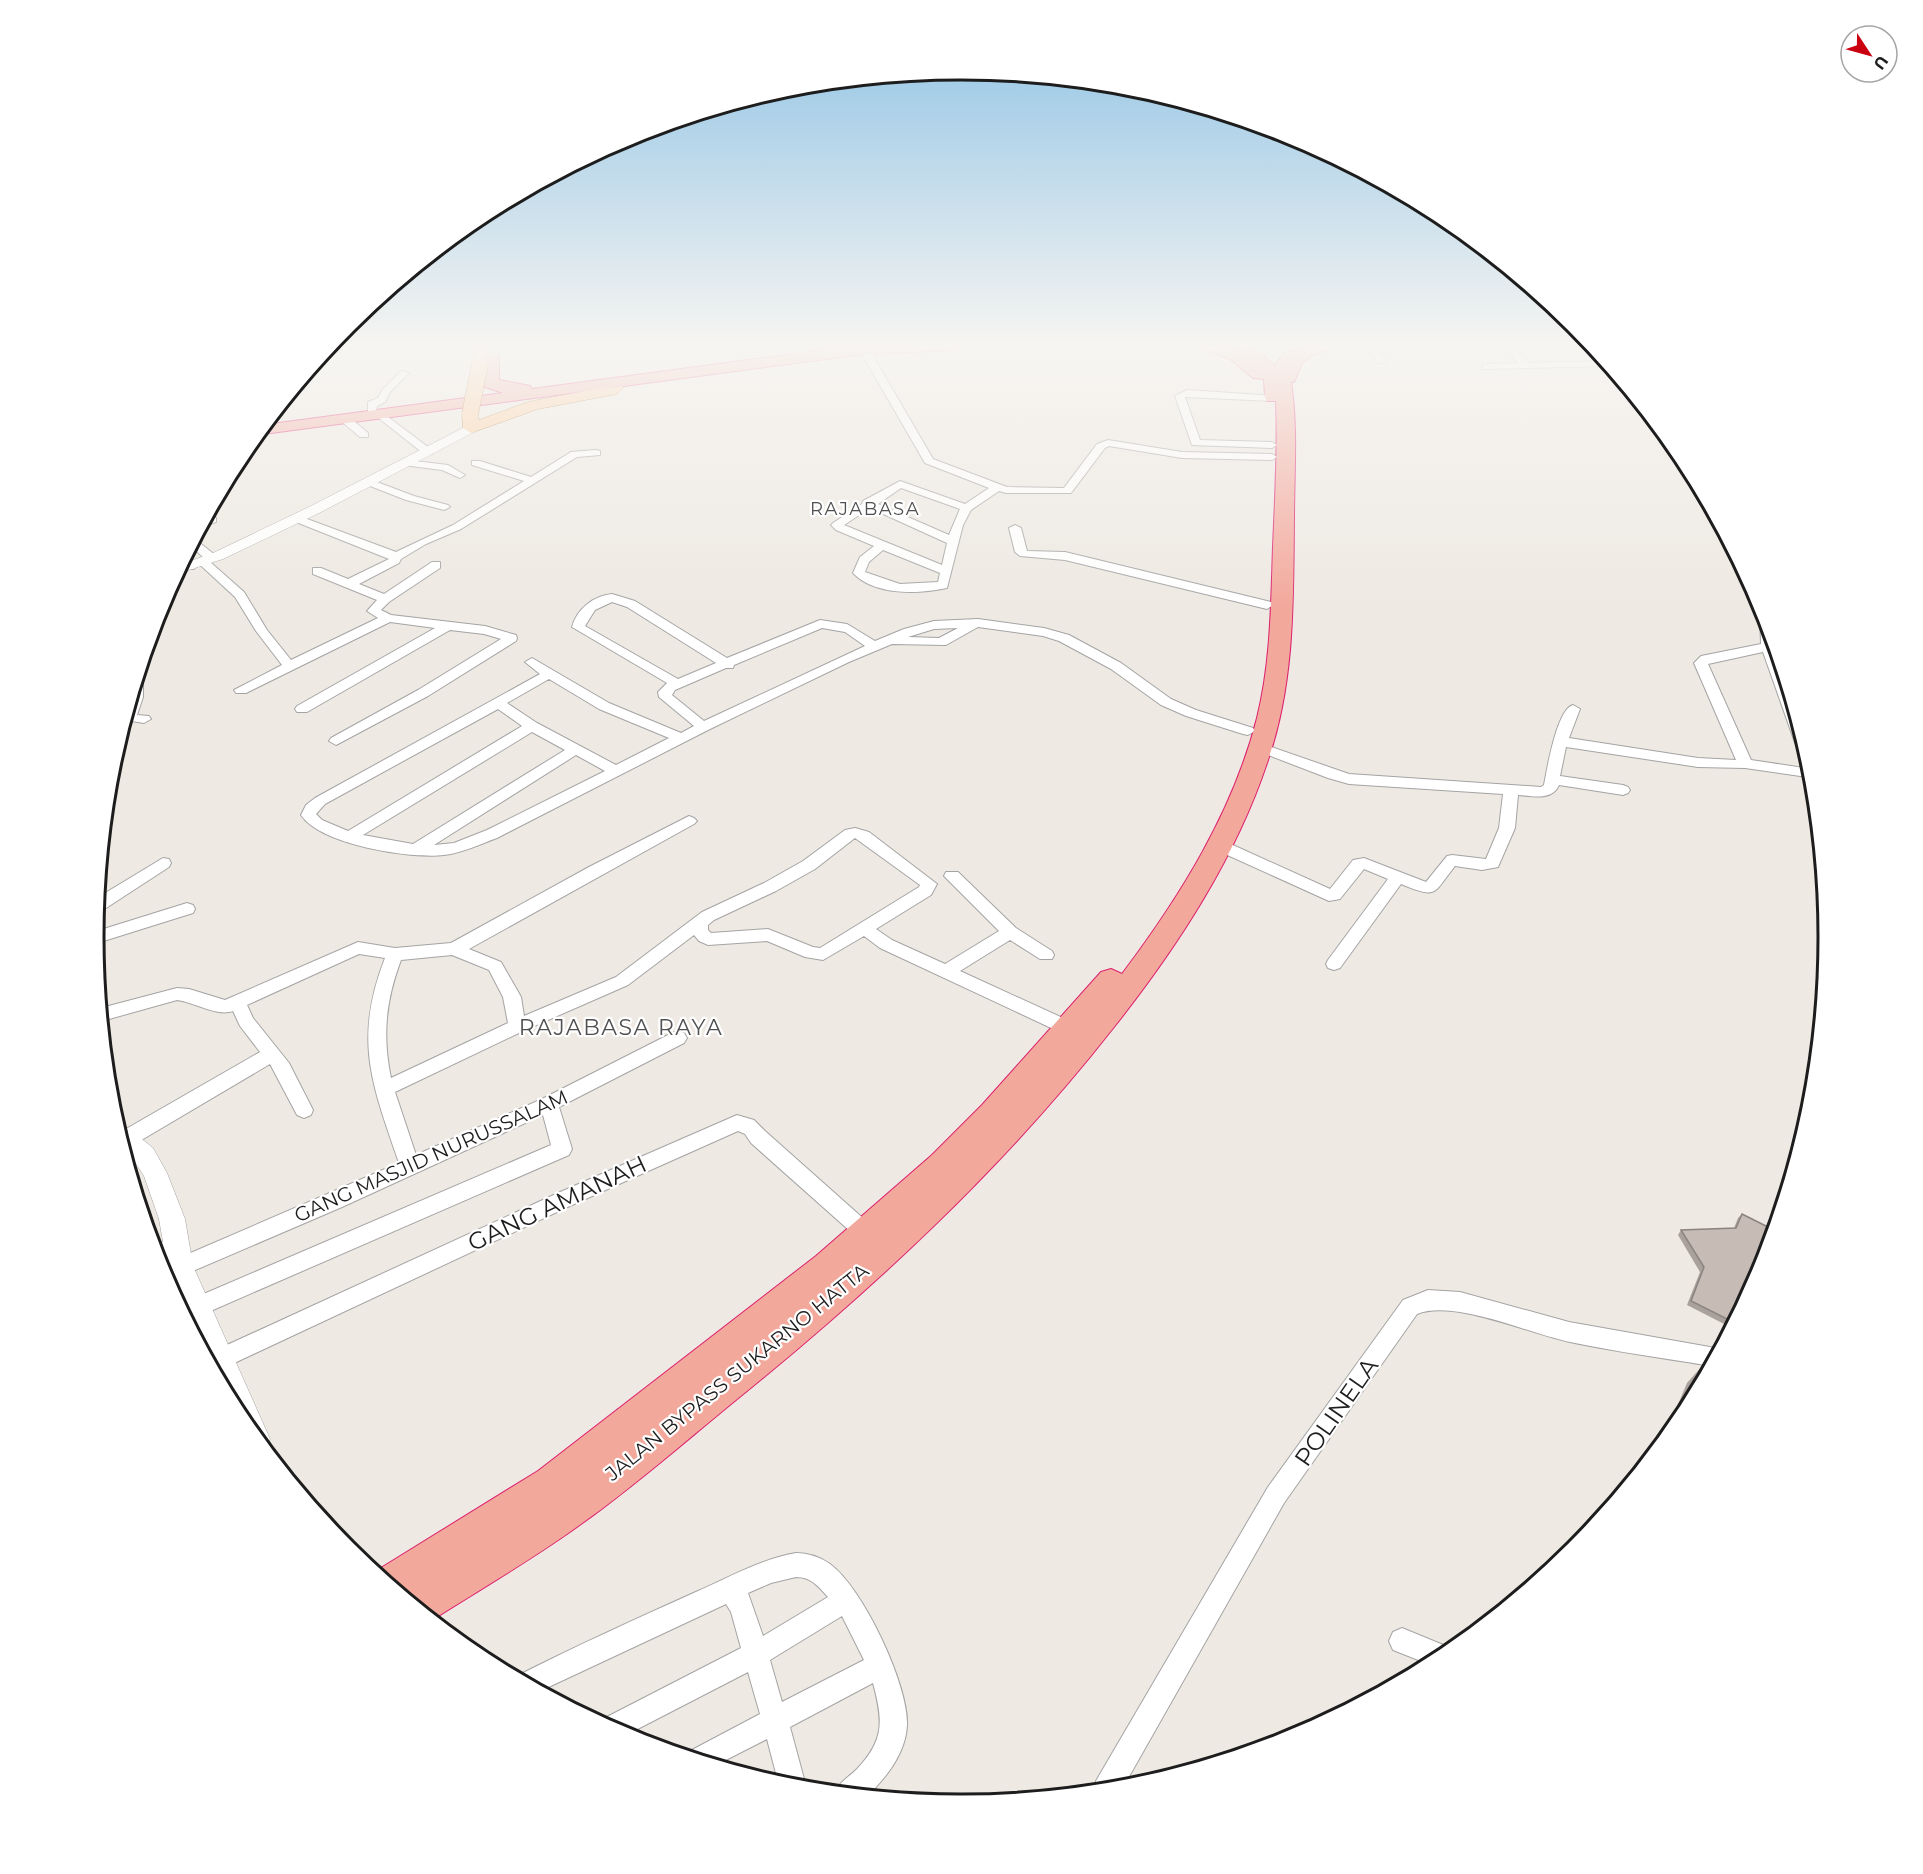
<svg xmlns="http://www.w3.org/2000/svg" width="1923" height="1874" viewBox="0 0 1923 1874" font-family="Montserrat,sans-serif">
<rect width="100%" height="100%" fill="#eee9e2"/>
<g fill="none" stroke-linecap="round" stroke-linejoin="round">
<g stroke="#a4a4a4" stroke-width="2">
<path id="minor" d="M505,345H519L492,355L487,352Z
M818,345H828L832,349L824,351Z
M1368,345H1376L1386,361L1384,363H1378Z
M1502,345H1511L1529,363L1606,361L1611,366L1483,369V365L1486,364L1518,363Z
M864,346L869,349L933,459L1007,487L1064,488L1097,444L1108,440L1182,452L1272,454L1277,457L1272,460L1182,458L1109,446L1105,448L1071,493H1006L999,491L971,510L963,525L947,588C919,594 875,596 853,573L860,557L874,546L836,530L831,525L833,523L862,504L863,501L900,481L965,504L989,488L925,463L859,349ZM901,488L960,509L949,535L878,504ZM870,508L947,543L942,565L844,525ZM883,550L940,573L938,582L900,584L865,572L869,562Z
M401,371L409,373L390,392L385,402L377,406L376,412H368V402L378,398L383,389Z
M296,386L302,387L304,389L299,392H292Z
M1187,390L1276,396L1278,398L1273,401L1185,397L1200,440L1272,442L1277,445L1272,448L1192,445L1175,396Z
M380,411L432,450V454H424L376,416L375,414Z
M341,417H349L368,433V437H360L341,421Z
M596,450L600,451V455L577,457L461,529L426,544L401,559L399,563L359,584L384,594L432,562H440V568L389,602L381,610L391,615L485,626L516,635L517,638L516,641L428,696L336,745L329,741L331,738L418,690L501,639L484,634L450,630L307,712H297L295,709L297,706L435,628L390,622L246,693H236L234,690L282,665L256,631L235,597L196,561L204,558L191,546L195,539L215,555V561H209L244,592L267,630L291,660L378,618L367,611L377,600L313,574V568H321L348,579L389,559L291,520V516H299L396,552L453,525L524,481L472,465V461H480L531,477L571,452Z
M407,460L448,465L465,475L460,478L442,470L403,465V461Z
M369,479L414,496L448,505L450,507L444,510L406,500L365,484L364,482Z
M212,517L216,518V522L201,527L206,519Z
M1015,525L1021,528L1027,551L1065,552L1271,602L1273,605L1267,609L1065,560L1020,556L1015,552L1009,528Z
M186,556L196,566L194,569H186L182,564Z
M612,594L635,601L727,658L820,620L847,624L875,641L904,629L934,621L978,619L1044,628L1069,635L1121,663L1171,699L1196,710L1253,728L1255,731L1248,735L1243,734L1186,716L1161,705L1111,669L1059,641L1043,636L978,627L946,645L892,644L849,662L708,730L497,838C480,844 463,853 444,855C410,859 321,845 301,815L306,805L315,798L540,674L525,662L532,658L609,703L681,733L694,726L659,697L658,692L667,683L572,627C577,609 593,596 612,594ZM612,602L627,607L716,663L678,679L585,626L595,610ZM822,628L845,632L865,646L704,721L672,695L675,690L726,668H733L734,665ZM958,628L939,638L908,637L934,629ZM549,679L599,709L669,738L616,765L537,723L507,703ZM498,709L522,726L348,831L322,820L316,814L325,804ZM532,732L565,750L413,844L363,835ZM576,755L605,771L487,830L454,843L434,845Z
M1762,610H1765L1813,768L1814,778L1745,768L1698,767L1566,747L1560,776L1623,785L1628,787L1630,790L1628,793L1623,795L1559,785C1552,801 1533,796 1518,795L1515,828L1498,867L1482,870L1455,866C1433,893 1439,900 1401,884L1340,968L1334,970L1328,968L1326,964L1328,960L1388,879L1364,869L1340,899L1329,901L1214,849L1211,845L1214,841H1224L1330,889L1353,860L1364,858L1426,882L1447,856L1452,855L1486,859L1499,828L1503,794L1349,784L1328,778L1255,750L1253,747L1260,743L1349,774L1541,787L1544,785C1547,769 1557,709 1573,705L1580,709L1569,738L1698,758L1736,760L1694,663L1701,656L1761,644L1760,613ZM1763,652L1804,768L1751,760L1708,664Z
M137,678L143,682V697L137,715L149,716L151,719L144,723L125,720Z
M689,816L694,818L697,821L694,824L469,949L501,962L521,997L524,1016L616,977L702,912L764,883L803,861L845,830L855,828L869,832L937,884L931,895L876,929L892,940L945,964L999,931L944,876L946,872H958L1016,928L1052,951L1054,955L1052,959H1040L1010,940L960,971L1076,1024L1079,1029L1076,1034L1070,1036L1064,1034L880,948L864,936L823,960L805,957L767,941L708,945L699,941L694,935L628,985L523,1031L395,1092L416,1155L542,1099L672,1033L678,1031L684,1033L687,1038L684,1043L559,1107L572,1149L569,1155L206,1313L199,1316L192,1313L188,1306L192,1299L551,1145L543,1115L342,1207L172,1280L165,1278L162,1271L165,1264L399,1163C372,1084 353,1040 385,958L359,954L247,1005L253,1018L289,1063L313,1110L311,1115L304,1118L297,1115L270,1064L133,1145L122,1146L119,1133L260,1052L240,1026L233,1011C217,1017 194,1002 177,1000L102,1021L101,1008L177,988L189,989L225,1000L358,942L395,948L451,943L589,867ZM855,838L920,885L919,887L820,948L813,947L768,929L711,933L708,930V925L714,920L776,891L815,869ZM452,955L489,970L503,997L508,1023L391,1078C382,1035 386,1000 401,960Z
M163,858L169,859L171,863L169,867L103,910L96,911L97,898Z
M187,903L193,905L195,909L193,913L94,944V932Z
M737,1115L754,1120L765,1131L874,1228L877,1234L874,1240L867,1243L860,1240L751,1143L745,1134L738,1131L572,1205L230,1365L222,1368L214,1365L211,1358L214,1351L558,1193Z
M1428,1290L1460,1292L1569,1322L1721,1349L1711,1366C1664,1358 1617,1352 1570,1342C1530,1334 1455,1299 1417,1314L1284,1503L1122,1789L1093,1792L1096,1781L1268,1487L1403,1300Z
M796,1553C808,1553 820,1557 830,1564C863,1588 909,1686 907,1725C906,1753 886,1778 867,1796L835,1793C839,1782 849,1777 857,1769C885,1740 883,1720 873,1683L790,1727L807,1790L779,1785L767,1739L716,1765L687,1756L690,1751L760,1714L748,1672L624,1736L599,1723L601,1720L741,1648L731,1612L726,1604L540,1691L517,1679L519,1675C578,1645 638,1618 698,1591C730,1577 761,1559 796,1553ZM796,1577C811,1577 818,1586 828,1597L763,1636L748,1593L771,1583ZM842,1616L864,1660L782,1702L770,1660Z
M1402,1628L1453,1649L1454,1651L1431,1665L1393,1650L1389,1641L1393,1632Z"/>
</g>
<g stroke="#a4a4a4" stroke-width="1">
<path id="tertiary" d="M471,424L476,425L477,428L476,431L321,512L223,559L176,574L182,564L213,553L311,506Z
M119,1125L128,1128L153,1148L167,1173L185,1219L193,1266L270,1439L266,1449C235,1432 189,1317 173,1281L168,1285L159,1269L151,1240L163,1242L159,1219L144,1176L135,1162L124,1153L116,1126Z"/>
</g>
<g stroke="#965800" stroke-width="1">
<path id="primary" d="M471,345H486L490,353L485,367H475L472,364L474,353Z
M614,378L620,380L623,388L617,394L538,409L471,433L463,428L462,414L464,411H476L479,420L528,402L606,387L608,380Z"/>
</g>
<g stroke="#dc1f6f" stroke-width="2">
<path id="trunk" d="M860,345H964L956,350L864,354L256,435L264,425L503,393L485,387L483,383V357L491,352L499,357V380L530,386L532,389Z
M1199,345H1221L1242,353L1250,349L1262,354L1274,366L1287,351H1299L1311,345H1335L1333,348L1313,355L1302,363L1294,382H1291C1298,427 1294,474 1294,519C1293,600 1295,679 1269,757C1237,856 1178,946 1114,1027C1003,1169 871,1291 731,1404C681,1445 633,1487 581,1524C533,1559 482,1588 432,1620L375,1573L376,1571L538,1471L816,1256L932,1155L982,1105L1101,972L1111,969L1122,974C1180,897 1233,812 1257,718C1271,662 1271,604 1273,547C1275,498 1278,450 1276,401H1267L1265,397L1264,379L1253,378L1230,359L1201,348Z"/>
</g>
<use href="#minor" fill="#fff" fill-rule="evenodd"/>
<use href="#tertiary" fill="#fff" fill-rule="evenodd"/>
<use href="#primary" fill="#feca97" fill-rule="evenodd"/>
<use href="#trunk" fill="#f3a89c" fill-rule="evenodd"/>
<g stroke="#965800" stroke-width="17" stroke-linecap="butt">
<path id="primary-bridge" d="M470,414L480,364"/>
</g>
<use href="#primary-bridge" stroke="#feca97" stroke-width="16"/>
</g>
<path fill="#aaa19c" d="M1742,1214L1763,1269L1732,1328L1687,1305L1700,1272L1678,1235L1681,1230L1734,1228L1738,1218Z
M1703,1365L1710,1369L1683,1420L1678,1425L1671,1421L1687,1383Z"/>
<path fill="#c6bbb5" stroke="#8b837f" stroke-width="1.5" d="M1742,1214L1774,1230V1234L1763,1269L1735,1323L1691,1301L1704,1267L1681,1230L1736,1228Z
M1703,1365L1710,1369L1690,1406L1687,1404Z"/>
<linearGradient id="sky" x2="0" y2="1"><stop stop-color="#8bc1e4"/><stop offset="0.57" stop-color="#f7f5f2"/><stop offset="1" stop-color="#f7f5f2" stop-opacity="0"/></linearGradient>
<rect width="1923" height="607" fill="url(#sky)"/>
<g text-anchor="middle" dominant-baseline="central" stroke-width="4.5" stroke-linejoin="round" paint-order="stroke">
<g font-size="18" letter-spacing="1.5" fill="#505050" stroke="#fff">
<text x="865" y="509">RAJABASA</text>
</g>
<g font-size="20" fill="#1d1d1d" stroke="#fff">
<text transform="translate(431 1156) rotate(-24)">GANG MASJID NURUSSALAM</text>
<text transform="translate(737 1372) rotate(-39)">JALAN BYPASS SUKARNO HATTA</text>
</g>
<g font-size="22" letter-spacing="1.5" fill="#505050" stroke="#fff">
<text x="621" y="1027">RAJABASA RAYA</text>
</g>
<g font-size="24" fill="#1d1d1d" stroke="#fff">
<text transform="translate(557 1203) rotate(-25)">GANG AMANAH</text>
<text transform="translate(1336 1412) rotate(-55)">POLINELA</text>
</g>
</g>
<path d="M0 0H1923V1874H0ZM104 937a857 857 0 1 1 1714 0a857 857 0 1 1-1714 0Z" fill="#fff" fill-rule="evenodd"/>
<path fill="none" stroke="#1d1d1d" stroke-width="3" d="M104 937a857 857 0 1 1 1714 0a857 857 0 1 1-1714 0Z"/>
<g transform="translate(1869 54) rotate(126)"><circle r="28" fill="#ffffff" stroke="#a5a5a5" stroke-width="1.5"/>
<path d="M0-4.5L10 22L0 15L-10 22Z" fill="#ca0010"/>
<text y="-9" font-size="16" font-weight="bold" text-anchor="middle" fill="#1d1d1d">U</text>
</g>
</svg>
